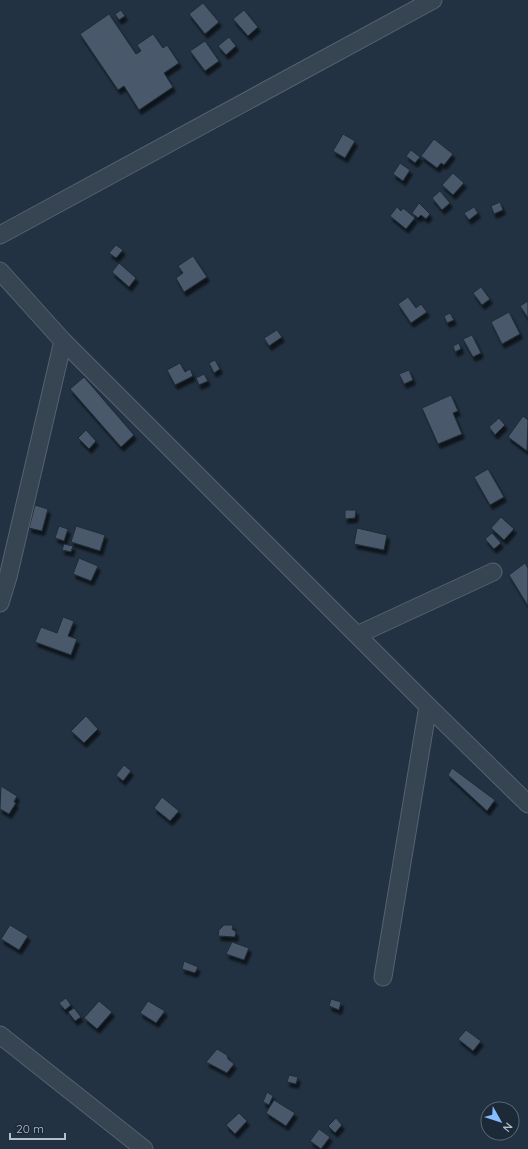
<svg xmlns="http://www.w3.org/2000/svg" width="528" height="1149" viewBox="0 0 528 1149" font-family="Quicksand,sans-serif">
<defs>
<filter id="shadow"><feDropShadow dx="2.5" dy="4.5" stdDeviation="1" flood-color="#0009"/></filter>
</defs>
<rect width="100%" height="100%" fill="#233242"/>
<path fill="#48596b" stroke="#1e2b38" filter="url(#shadow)" d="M203,3L219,22L205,34L189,14Z
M121,10L125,16L119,20L115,14Z
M244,10L258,27L248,36L233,19Z
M109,14L136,54L141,51L137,45L153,34L163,48L167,45L179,63L164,73L173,87L139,110L124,86L118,90L80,34Z
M229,37L236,46L226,55L218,46Z
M205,41L219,61L205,71L190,51Z
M343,134L355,141L345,158L333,151Z
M434,139L453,154L444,165L441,163L437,168L421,156Z
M411,150L420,157L415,163L406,156Z
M400,163L410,170L403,181L393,174Z
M453,173L464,183L453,195L442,185Z
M440,191L450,203L442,210L432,198Z
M500,202L503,210L494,214L491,206Z
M419,203L430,214L426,219L421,215L418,218L412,213Z
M397,207L401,211L403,208L415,218L406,229L390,216Z
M474,207L478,213L469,220L464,213Z
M116,245L123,250L116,258L109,253Z
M193,256L207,277L184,292L176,278L183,273L178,266Z
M119,263L136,278L129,287L112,272Z
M481,287L490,299L482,305L473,293Z
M408,297L416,308L421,304L427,312L411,323L398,304Z
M528,301V318L520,306Z
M509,312L520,334L502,344L491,322Z
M450,313L454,320L447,323L444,316Z
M277,330L282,337L269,346L264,338Z
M472,335L481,353L473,357L463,339Z
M459,343L461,349L455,352L453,346Z
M215,360L220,369L214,373L209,363Z
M180,363L185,372L190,369L193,376L175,385L167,370Z
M409,370L413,380L404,384L399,374Z
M204,374L208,381L199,385L196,378Z
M84,377L134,435L121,447L70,389Z
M451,395L458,411L453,413L462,434L438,444L422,408Z
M523,416L528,420L527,451L508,437Z
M499,418L505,425L495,435L489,427Z
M86,430L96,441L89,449L78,438Z
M488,469L504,497L490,505L474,477Z
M35,505L48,509L42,531L29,528Z
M345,510H356L355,518L345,519Z
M501,517L514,529L504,540L491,528Z
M59,526L68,529L64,541L55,538Z
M76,526L105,535L100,551L71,542Z
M357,528L387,535L384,550L354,544Z
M492,533L501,543L494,549L485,539Z
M64,544L73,546L71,552L62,550Z
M79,558L98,566L91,581L73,574Z
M525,563L528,568V606L509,575Z
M63,617L74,621L68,636L77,639L71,655L35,642L41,627L57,633Z
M86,716L98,729L84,743L71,731Z
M124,765L131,771L123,781L116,775Z
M452,768L495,800L487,811L448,775Z
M1,786L17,796L14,802L16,803L9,814L0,809Z
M162,797L179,811L170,821L154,808Z
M10,925L28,936L19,950L1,939Z
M224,925H233L232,929L236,932L235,937L218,936L219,930Z
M232,942L249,948L244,960L226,954Z
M184,961L198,967L195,973L182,969Z
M66,998L71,1005L65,1010L59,1003Z
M331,999L341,1002L339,1010L329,1006Z
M99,1001L112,1012L97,1029L84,1018Z
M148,1001L165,1011L156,1023L140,1013Z
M74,1008L81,1017L75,1021L68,1012Z
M466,1030L481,1041L473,1051L458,1039Z
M217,1049L227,1055L228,1059L234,1064L227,1073L206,1062Z
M289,1075L298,1077L296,1084L287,1082Z
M267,1092L273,1096L269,1105L263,1102Z
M274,1100L295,1113L286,1126L266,1113Z
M239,1113L247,1121L235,1134L226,1125Z
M336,1118L342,1125L335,1133L328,1126Z
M319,1129L330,1137L321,1149L310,1141Z"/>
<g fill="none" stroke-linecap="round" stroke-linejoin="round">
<g stroke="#55626f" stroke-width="19">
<path id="street" d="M0,235L433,0
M0,271L63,341L428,706L528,804
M0,603L8,577L63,341
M357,635L493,572
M383,977L428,706
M0,1035L144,1149"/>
</g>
<use href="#street" stroke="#374451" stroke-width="17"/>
</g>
<g transform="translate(500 1121) rotate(129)"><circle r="19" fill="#1c2936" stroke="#596572"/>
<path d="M0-3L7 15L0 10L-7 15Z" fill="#85bcff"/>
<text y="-6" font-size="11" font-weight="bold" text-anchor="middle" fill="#b4bfcc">N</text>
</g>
<path d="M10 1133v6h55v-6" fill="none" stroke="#b4bfcc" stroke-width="2"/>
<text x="16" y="1133" font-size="12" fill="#b4bfcc" stroke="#1c2936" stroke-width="3" paint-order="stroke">20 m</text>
</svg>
